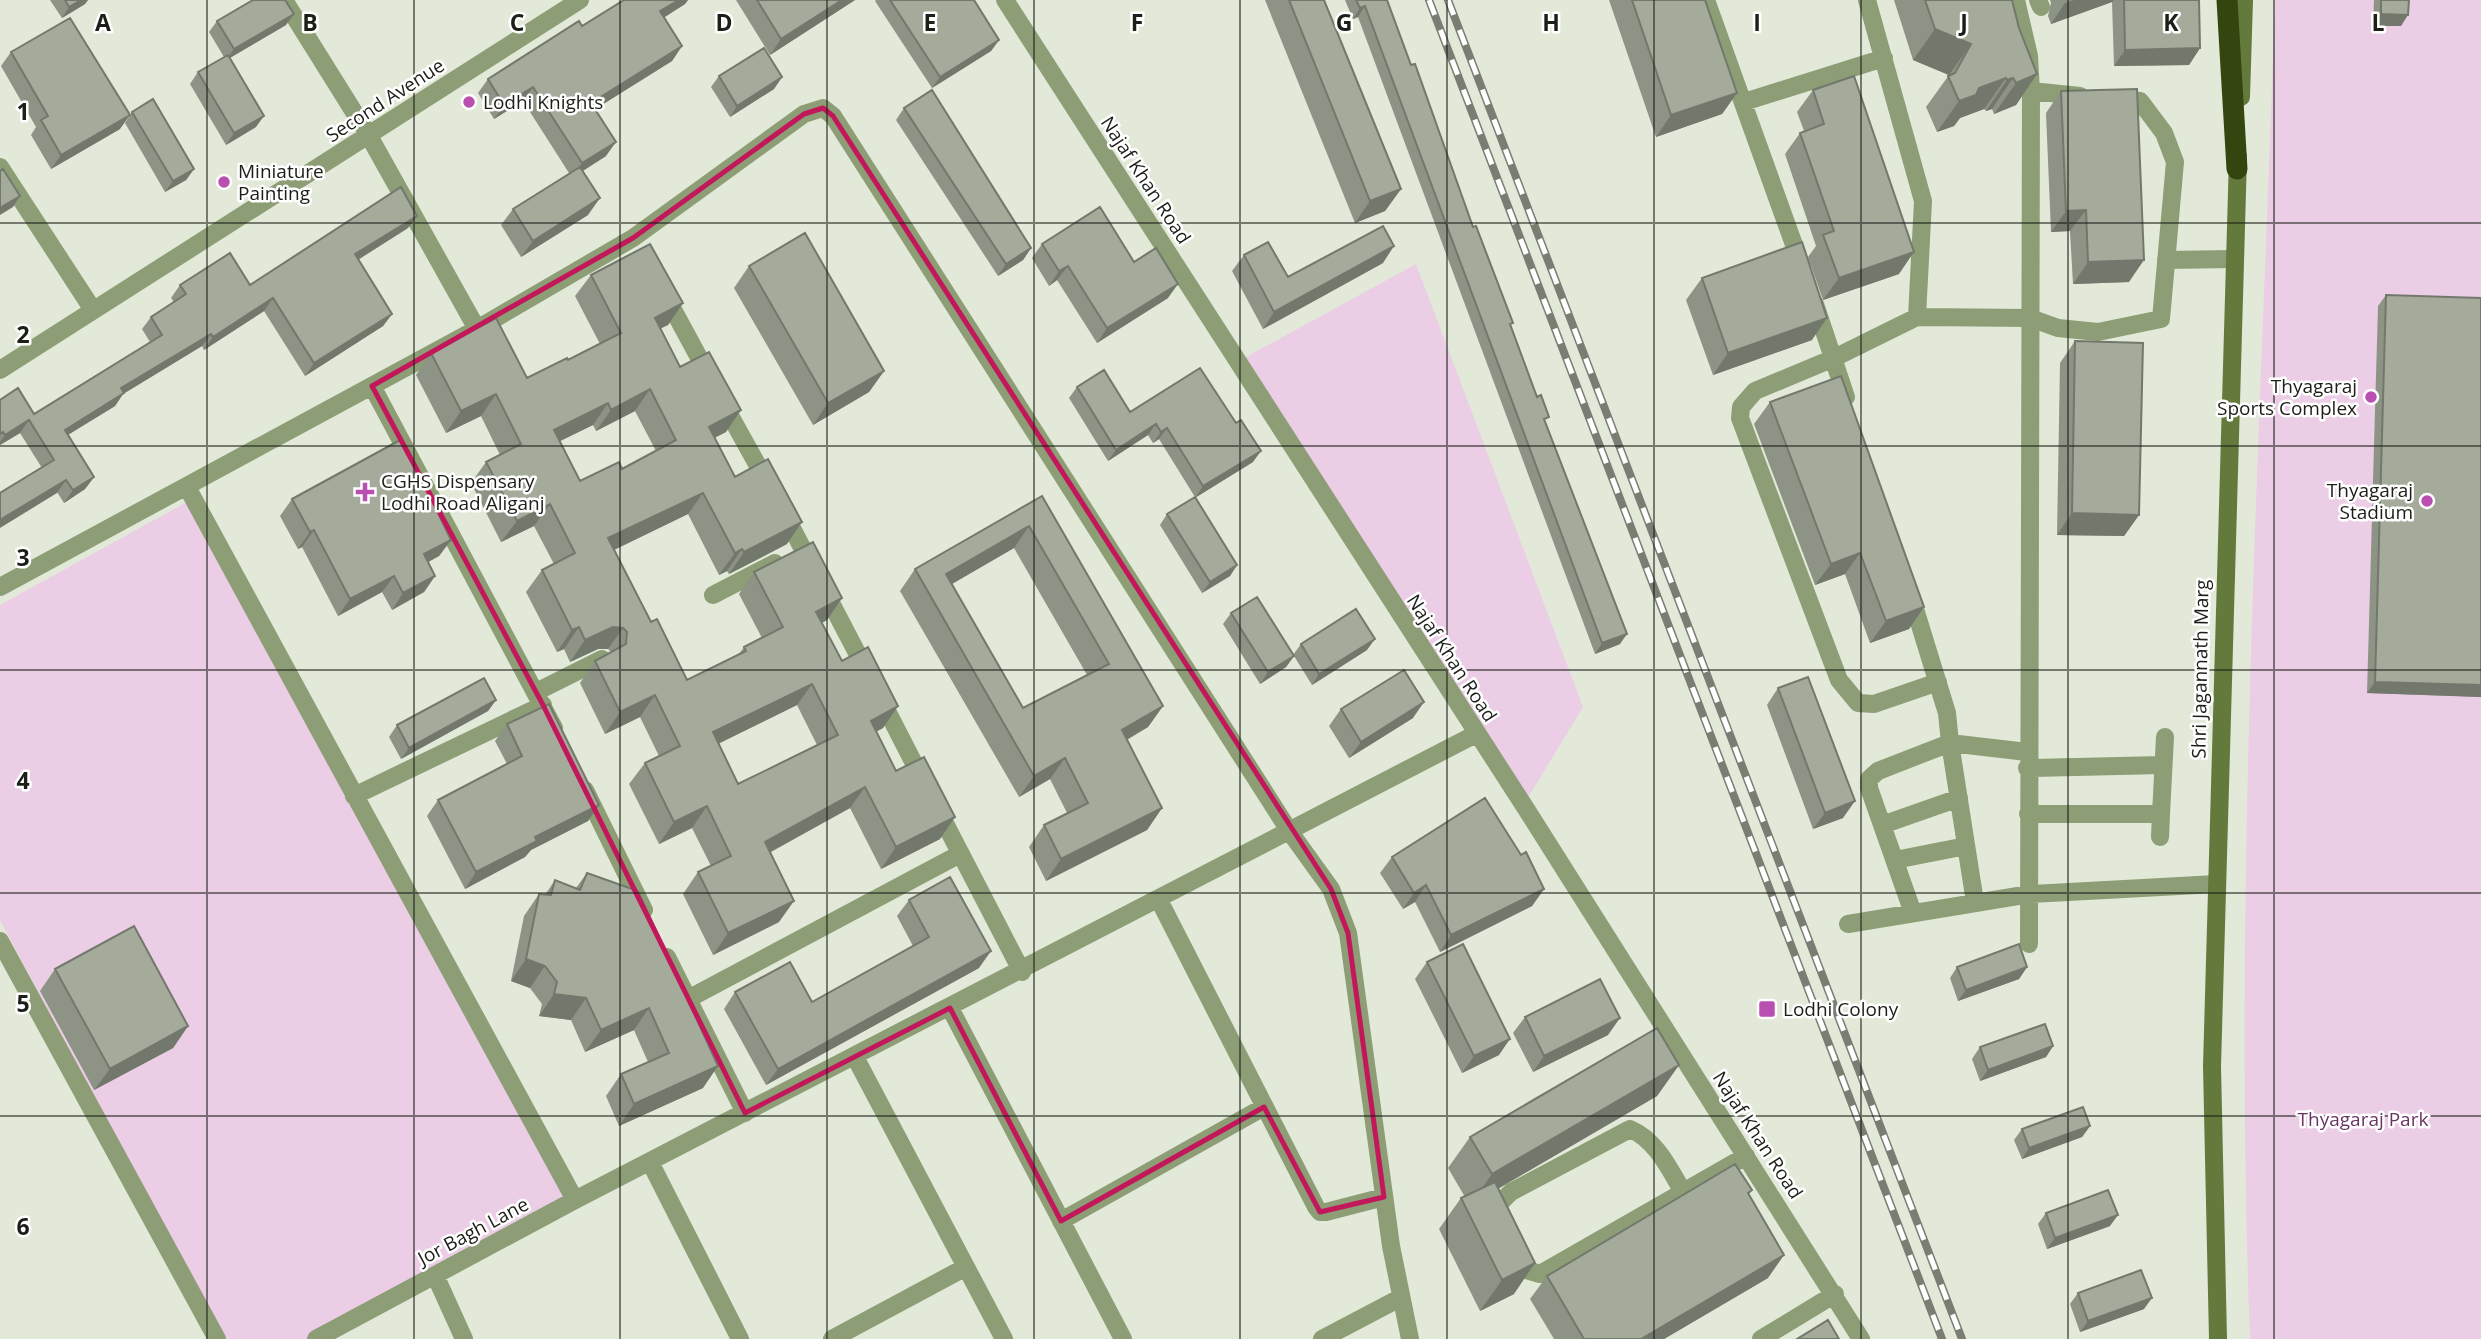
<svg xmlns="http://www.w3.org/2000/svg" width="2481" height="1339" viewBox="0 0 2481 1339" font-family="'Open Sans',sans-serif">
<rect width="100%" height="100%" fill="#e2e9d8"/>
<path fill="#ebcde6" d="M2275,0H2481V1339H2250C2233,893 2260,446 2275,0Z
M1416,264L1583,707L1523,806L1237,362Z
M187,502L569,1199L306,1339H222L0,920V605Z"/>
<g fill="none" stroke-linecap="round" stroke-linejoin="round">
<path stroke="#8d9d75" stroke-width="18" d="M284,0L369,136L477,329
M1005,0L1530,815L1861,1339
M1706,0L1802,267
M1867,0L1923,201L1917,317
M2016,0L2029,56L2031,91L2029,944
M2038,0L2041,7
M2031,91L2080,96
M1744,102L1884,58
M0,167L93,310
M2166,260L2234,259
M664,293L709,376
M1815,304L1846,397
M0,370L580,0
M372,386L554,728
M722,401L768,484
M187,487L575,1200
M783,511L867,672
M0,587L477,329L633,238L804,114L823,108L833,116L1290,832L1331,889L1348,933L1391,1246L1410,1339
M713,595L775,563
M1911,596L1947,713L1950,743L2027,752
M1938,682L1874,704L1858,703L1839,680L1740,418L1741,407L1755,391L1834,358L1917,317L2030,318L2058,328L2098,332L2161,319L2175,162L2164,133L2140,101L2115,99
M536,692L602,659
M880,697L923,781
M2027,768L2163,765
M585,790L644,910
M354,796L543,705
M938,810L1022,972
M2028,814H2161L2165,737
M1882,825L1959,798
M2160,837L2161,814
M1895,860L1966,846
M1159,900L1316,1207L1320,1212H1326L1384,1197
M1913,913L1869,788V779L1878,771L1950,743L1975,902
M1848,924L2030,894L2216,884
M0,941L217,1339
M667,957L745,1113
M688,999L960,854
M950,1008L1123,1339
M855,1057L1004,1339
M650,1162L740,1339
M1493,1218L1497,1206L1511,1192L1630,1129C1656,1140 1669,1168 1683,1192
M1061,1221L1264,1107
M1514,1257L1526,1270L1540,1274L1746,1156
M435,1275L464,1339
M316,1339L575,1200L1476,734
M832,1339L966,1267
M1322,1339L1400,1298
M1761,1339L1835,1294"/>
<path stroke="#64793c" stroke-width="18" d="M2241,97L2244,0
M2218,1339L2212,1066L2238,157"/>
<path stroke="#354510" stroke-width="21" d="M2227,0L2237,169"/>
<g stroke="#797d72" stroke-width="8">
<path id="rail" d="M1429,0L1942,1339
M1448,0L1962,1339"/>
</g>
<use href="#rail" stroke="#fff" stroke-width="5" stroke-dasharray="16" stroke-linecap="butt"/>
</g>
<path fill="#8d9385" fill-rule="evenodd" d="M50,0H88L85,4L62,18Z
M624,0H688L685,4L664,17L682,46L672,61L595,109L606,156L582,171L588,215L521,257L501,225L513,209L569,173L523,101L494,119L478,93L488,79L582,26Z
M736,0H855L770,55Z
M876,0H974L999,40L991,51L932,88L875,1Z
M1265,0H1324L1401,189L1385,211L1355,223Z
M1345,0H1387L1411,65L1511,326L1546,423L1620,644L1595,654L1358,17L1353,19Z
M1609,0H1705L1737,93L1722,114L1656,137Z
M1894,0H2012L2019,28L2037,74L2016,105L1994,114L1992,109L1986,111L1984,109L1960,118L1954,126L1937,132L1926,107L1949,75L1913,60Z
M2050,0H2199L2200,48L2189,65L2114,66L2112,2L2051,24L2048,16L2051,3Z
M2374,0H2409L2401,26H2373Z
M217,21L286,25L230,58L256,127L226,145L190,84L198,72L224,57L209,32Z
M11,52L120,129L51,169L31,135L36,127L1,66Z
M719,76L782,77L774,89L730,117L711,87Z
M1813,90L1899,274L1823,300L1808,257L1816,246L1785,154L1800,133L1804,131L1797,112Z
M2061,91L2129,282L2073,284L2070,231L2051,232L2046,113Z
M904,108L1031,248L1023,260L998,276L896,120Z
M132,112L194,169L186,180L165,192L125,123Z
M408,228L358,260L392,314L383,326L305,376L264,311L204,350L202,346L123,394L115,406L68,435L94,477L85,489L64,503L20,433L0,445V400L34,414L150,342L142,329L151,317L174,302L171,298L180,285H250Z
M1042,244L1134,262L1168,298L1097,343L1057,280L1049,286L1032,258Z
M1244,255L1288,277L1383,263L1263,329L1232,271Z
M749,266L884,371L869,392L813,425L734,288Z
M591,275L683,303L668,325L660,328L680,367L726,432L714,438L735,477L787,544L729,574L727,571L719,575L688,514L614,550L651,622L687,680L739,654L744,647L762,638L739,594L754,572L842,598L827,620L822,623L842,661L898,706L883,728L876,732L896,771L955,817L940,839L881,869L850,808L771,852L779,922L713,955L683,894L698,872L711,866L692,828L659,844L629,784L645,763L659,756L640,717L605,734L580,683L595,661L611,652L608,649H598L570,662L564,649L557,652L526,592L542,570L554,564L534,526L501,542L471,483L486,462L500,455L481,416L446,433L416,375L431,353L527,378L568,360L600,344L575,296ZM635,411L656,451L622,469L580,481L559,441L593,425L596,431ZM797,705L817,745L738,784L718,744Z
M1702,278L1812,340L1713,375L1686,300Z
M2386,295L2481,298V697L2367,693L2378,306Z
M2075,341L2139,515L2124,536L2057,535L2060,363Z
M1077,387L1130,412L1236,423L1253,462L1195,497L1237,565L1230,576L1202,593L1160,525L1167,514L1195,497L1159,439L1153,443L1148,435L1108,461L1069,398Z
M1770,402L1924,607L1909,629L1870,643L1845,574L1815,585L1754,424Z
M1042,496L1163,706L1148,727L1127,740L1162,808L1147,830L1046,881L1029,847L1044,825L1067,813L1050,779L1019,797L900,591L915,569ZM1014,548L1087,675L1023,708L952,584Z
M292,499L451,540L439,556L428,562L435,576L424,592L392,610L382,592L338,616L302,547L298,549L280,516Z
M1231,613L1293,655L1301,644L1367,650L1312,685L1294,656L1286,667L1260,684L1223,624Z
M1778,688L1843,818L1813,829L1767,705Z
M496,700L488,711L401,759L389,737L397,725Z
M1341,709L1413,718L1349,758L1329,726Z
M507,724L599,805L588,821L531,850L525,857L465,889L427,816L438,800L507,764L495,741Z
M1521,855L1544,889L1532,906L1440,952L1415,902L1403,909L1380,873L1392,857Z
M587,873L703,1088L619,1126L606,1096L621,1074L648,1062L634,1030L585,1052L571,1020L539,1016L542,1004L530,988L511,981L524,916L539,894L545,895L555,880L576,888Z
M909,900L979,968L766,1085L724,1009L735,992L812,1002L913,946L897,916Z
M1427,962L1499,1055L1462,1073L1415,979Z
M1957,967H2027L2019,979L1958,1001L1950,978Z
M55,969L188,1026L173,1048L94,1090L40,991Z
M1525,1017L1608,1035L1533,1072L1513,1033Z
M2053,1046L2046,1057L1980,1081L1972,1059L1980,1047Z
M1679,1065L1657,1096L1498,1189L1514,1294L1480,1311L1439,1229L1461,1198L1465,1197L1448,1168L1470,1137Z
M2090,1126L2082,1137L2022,1159L2014,1140L2022,1129Z
M1752,1190L1749,1194L1768,1278L1664,1339H1554L1530,1299L1547,1276Z
M2046,1213L2110,1226L2047,1249L2038,1224Z
M2078,1293L2144,1309L2080,1332L2070,1304Z"/>
<path fill="#73786c" d="M81,0H88L85,4L62,18L69,7Z
M679,0H688L685,4L651,26L660,11Z
M842,0H855L770,55L781,39Z
M2074,0H2114L2112,2L2051,24L2065,3Z
M1365,6L1358,17L1353,19L1360,8Z
M294,14L286,25L226,60L234,49Z
M2381,14L2408,15L2401,26H2373Z
M1935,29L1971,44L1949,75L1913,60Z
M999,40L991,51L932,88L940,77Z
M682,46L672,61L581,118L591,103Z
M2200,48L2189,65L2114,66L2125,50Z
M2037,74L2016,105L1994,114L2016,83Z
M782,77L774,89L730,117L737,106Z
M2006,78L1984,109L1960,118L1954,126L1937,132L1959,101L1979,88Z
M2013,78L1992,109L1986,111L2007,80Z
M533,87L523,101L494,119L504,105Z
M1737,93L1722,114L1656,137L1671,115Z
M130,115L120,129L51,169L61,155Z
M264,116L256,127L226,145L234,133Z
M616,142L606,156L572,178L582,163Z
M194,169L186,180L165,192L173,181Z
M1401,189L1385,211L1355,223L1370,201Z
M20,196L13,207L0,215V208Z
M600,198L588,215L521,257L533,241Z
M2086,210L2070,231L2051,232L2066,211Z
M417,216L408,228L346,267L355,254Z
M1394,246L1383,263L1263,329L1274,312Z
M1031,248L1023,260L998,276L1006,264Z
M1914,252L1899,274L1823,300L1839,278Z
M2144,260L2129,282L2073,284L2088,262Z
M1068,266L1057,280L1049,286L1059,271Z
M1178,284L1168,298L1097,343L1107,328Z
M273,298L264,311L204,350L213,337Z
M683,303L668,325L639,339L655,318Z
M392,314L383,326L305,376L314,363Z
M1827,318L1812,340L1713,375L1728,353Z
M211,334L202,346L123,394L115,406L56,442L65,430L121,388Z
M884,371L869,392L813,425L828,403Z
M650,389L635,411L596,431L611,410Z
M496,394L481,416L446,433L461,411Z
M608,403L593,425L538,452L554,430Z
M741,410L726,432L694,448L709,427Z
M29,420L20,433L0,445V442L5,435Z
M1156,424L1148,435L1108,461L1116,450Z
M1167,428L1159,439L1153,443L1161,432Z
M1261,451L1253,462L1195,498L1203,486Z
M94,477L85,489L64,503L73,490Z
M66,480L57,493L0,528V520Z
M703,493L688,514L593,560L608,538Z
M550,504L534,526L501,542L517,521Z
M2072,513L2139,515L2124,536L2057,535Z
M802,522L787,544L729,574L744,552Z
M1029,526L1014,548L931,596L946,574Z
M314,530L302,547L298,549L310,532Z
M451,540L439,556L412,571L424,554Z
M742,549L727,571L719,575L735,553Z
M1860,553L1845,574L1815,585L1831,564Z
M1237,565L1230,576L1202,593L1210,582Z
M394,576L382,592L338,616L350,599Z
M435,576L424,592L392,610L403,593Z
M842,598L827,620L801,633L816,612Z
M1924,607L1909,629L1870,643L1886,621Z
M579,627L564,649L557,652L572,630Z
M613,627L623,628L608,649H598L570,662L585,640Z
M1627,634L1620,644L1595,654L1602,643Z
M1375,639L1367,650L1312,685L1319,674Z
M1294,656L1286,667L1260,684L1268,672Z
M2375,682L2481,685V697L2367,693Z
M812,684L797,705L697,754L713,732Z
M655,695L640,717L605,734L620,712Z
M496,700L488,711L401,759L409,748Z
M1424,702L1413,718L1349,758L1361,742Z
M898,706L883,728L855,742L871,721Z
M1163,706L1148,727L1106,751L1122,730Z
M1065,758L1050,779L1019,797L1034,776Z
M865,787L850,808L750,863L765,842Z
M1855,801L1843,818L1813,829L1825,813Z
M599,805L588,821L531,850L525,857L465,889L476,872L535,837Z
M707,806L692,828L659,844L674,822Z
M1162,808L1147,830L1046,881L1061,859Z
M955,817L940,839L881,869L896,847Z
M1426,885L1415,902L1403,909L1414,893Z
M1544,889L1532,906L1440,952L1451,935Z
M794,901L779,922L713,955L728,933Z
M991,951L979,968L766,1085L778,1069Z
M526,959L545,966L530,988L511,981Z
M2027,967L2019,979L1958,1001L1966,990Z
M554,994L586,998L571,1020L539,1016Z
M649,1008L634,1030L585,1052L601,1030Z
M1620,1018L1608,1035L1533,1072L1544,1056Z
M188,1026L173,1048L94,1090L110,1069Z
M1510,1039L1499,1055L1462,1073L1474,1056Z
M2053,1046L2046,1057L1980,1081L1988,1070Z
M1679,1065L1657,1096L1470,1205L1492,1174Z
M718,1066L703,1088L619,1126L634,1104Z
M2090,1126L2082,1137L2022,1159L2029,1148Z
M2118,1215L2110,1226L2047,1249L2055,1238Z
M1784,1255L1768,1278L1664,1339H1641Z
M1535,1263L1514,1294L1480,1311L1502,1280Z
M2152,1298L2144,1309L2080,1332L2088,1321Z"/>
<path fill="#a4ab9b" stroke="#73786c" stroke-width="2" fill-rule="evenodd" d="M65,0H81L69,7Z
M253,0H285L294,14L234,49L217,21Z
M624,0H679L660,11L682,46L591,103L616,142L582,163L533,87L504,105L488,79L579,21L582,26Z
M757,0H842L781,39Z
M890,0H974L999,40L940,77Z
M1289,0H1324L1401,189L1370,201Z
M1356,0H1387L1411,65L1415,64L1473,227L1476,226L1513,323L1510,324L1537,397L1541,395L1549,417L1544,419L1627,634L1602,643L1365,6L1360,8Z
M1632,0H1705L1737,93L1671,115Z
M1925,0H2012L2019,28L2037,74L2016,83L2013,78L2007,80L2006,78L1979,88L1976,95L1959,101L1948,76L1955,73L1971,44L1935,29Z
M2124,0H2199L2200,48L2125,50Z
M2381,0H2409L2408,15L2381,14Z
M70,18L130,115L61,155L41,120L48,116L11,52Z
M764,48L782,77L737,106L719,76Z
M228,55L264,116L234,133L198,72Z
M1854,76L1914,252L1839,278L1823,235L1834,231L1800,133L1824,124L1813,90Z
M2137,89L2144,260L2088,262L2086,210L2066,211L2061,91Z
M932,90L1031,248L1006,264L904,108Z
M153,99L194,169L173,181L132,112Z
M580,167L600,198L533,241L513,209Z
M3,169L20,196L0,208V171Z
M401,187L417,216L355,254L392,314L314,363L273,298L213,337L211,334L121,388L124,393L65,430L94,477L73,490L66,480L0,520V493L54,460L29,420L5,435L3,432L0,434V400L18,388L34,414L162,335L151,317L186,294L180,285L230,253L250,285Z
M1100,207L1134,262L1156,248L1178,284L1107,328L1068,266L1059,271L1042,244Z
M1383,226L1394,246L1274,312L1244,255L1268,242L1288,277Z
M805,233L884,371L828,403L749,266Z
M1802,242L1827,318L1728,353L1702,278Z
M650,244L683,303L655,318L680,367L709,352L741,410L709,427L735,477L768,459L802,522L744,552L742,549L735,553L703,493L608,538L651,622L657,619L687,680L746,651L744,647L783,627L754,572L813,542L842,598L816,612L842,661L868,647L898,706L871,721L896,771L924,757L955,817L896,847L865,787L765,842L794,901L728,933L698,872L731,856L707,806L674,822L645,763L680,746L655,695L620,712L595,661L626,644L627,632L623,628L613,627L585,640L579,627L572,630L542,570L575,553L550,504L517,521L486,462L521,444L496,394L461,411L431,353L496,318L527,378L567,358L568,360L621,333L591,275ZM650,389L676,440L622,469L619,462L580,481L554,430L608,403L611,410ZM812,684L838,735L738,784L713,732Z
M2386,295L2481,298V685L2375,682Z
M2075,341L2143,343L2139,515L2072,513Z
M1200,368L1236,423L1241,420L1261,451L1203,486L1167,428L1161,432L1156,424L1116,450L1077,387L1104,370L1130,412Z
M1841,376L1924,607L1886,621L1860,553L1831,564L1770,402Z
M402,439L451,540L424,554L435,576L403,593L394,576L350,599L314,530L310,532L292,499Z
M1042,496L1163,706L1122,730L1162,808L1061,859L1044,825L1088,803L1065,758L1034,776L915,569ZM1029,526L1109,664L1023,708L946,574Z
M1195,497L1237,565L1210,582L1167,514Z
M1257,597L1294,656L1268,672L1231,613Z
M1356,609L1375,639L1319,674L1301,644Z
M1404,670L1424,702L1361,742L1341,709Z
M1808,677L1855,801L1825,813L1778,688Z
M484,678L496,700L409,748L397,725Z
M549,704L599,805L535,837L537,841L476,872L438,800L522,756L507,724Z
M1485,798L1521,855L1526,852L1544,889L1451,935L1426,885L1414,893L1392,857Z
M587,873L638,891L718,1066L634,1104L621,1074L669,1053L649,1008L601,1030L586,998L554,994L557,982L545,966L526,959L539,894L551,895L555,880L580,890Z
M950,877L991,951L778,1069L735,992L790,962L812,1002L929,937L909,900Z
M134,926L188,1026L110,1069L55,969Z
M1463,944L1510,1039L1474,1056L1427,962Z
M2019,944L2027,967L1966,990L1957,967Z
M1600,979L1620,1018L1544,1056L1525,1017Z
M2045,1024L2053,1046L1988,1070L1980,1047Z
M1657,1028L1679,1065L1492,1174L1470,1137Z
M2083,1107L2090,1126L2029,1148L2022,1129Z
M1735,1164L1752,1190L1748,1193L1784,1255L1641,1339H1584L1547,1276Z
M1495,1182L1535,1263L1502,1280L1461,1198Z
M2108,1190L2118,1215L2055,1238L2046,1213Z
M2141,1270L2152,1298L2088,1321L2078,1293Z
M1828,1320L1839,1339H1797Z"/>
<path fill="none" stroke="#c2185b" stroke-width="5" stroke-linejoin="round" d="M823,108L833,116L1331,889L1348,933L1384,1197L1320,1212L1264,1107L1061,1221L950,1008L745,1113L543,705L372,386L633,238L804,114Z"/>
<path fill="none" stroke="#1c1e18" stroke-width="2" stroke-opacity="0.55" d="M207,0V1339M414,0V1339M620,0V1339M827,0V1339M1034,0V1339M1240,0V1339M1447,0V1339M1654,0V1339M1861,0V1339M2068,0V1339M2274,0V1339M0,223H2481M0,446H2481M0,670H2481M0,893H2481M0,1116H2481"/>
<g fill="#b94fb1" stroke="#fff" stroke-width="2.5">
<circle cx="469" cy="102" r="7"/>
<circle cx="224" cy="182" r="7"/>
<circle cx="2371" cy="397" r="7"/>
<path d="M361.5 481.5h7v7h7v7h-7v7h-7v-7h-7v-7h7z"/>
<circle cx="2427" cy="501" r="7"/>
<rect x="1758" y="1000" width="18" height="18" rx="3.5"/>
</g>
<g text-anchor="middle" dominant-baseline="central" stroke-width="5" stroke-linejoin="round" paint-order="stroke">
<g font-size="19" fill="#1c1e18" stroke="#fff">
<text transform="translate(385 100) rotate(-33)">Second Avenue</text>
<text transform="translate(1146 180) rotate(57)">Najaf Khan Road</text>
<text transform="translate(1452 658) rotate(57)">Najaf Khan Road</text>
<text transform="translate(2200 669) rotate(-89)">Shri Jagannath Marg</text>
<text transform="translate(1758 1135) rotate(57)">Najaf Khan Road</text>
<text transform="translate(473 1231) rotate(-28)">Jor Bagh Lane</text>
</g>
<g font-size="19" fill="#1c1e18" stroke="#fff" text-anchor="start">
<text x="483" y="102">Lodhi Knights</text>
<text x="238" y="171">Miniature<tspan x="238" dy="22">Painting</tspan></text>
<text x="2357" y="386" text-anchor="end">Thyagaraj<tspan x="2357" dy="22">Sports Complex</tspan></text>
<text x="381" y="481">CGHS Dispensary<tspan x="381" dy="22">Lodhi Road Aliganj</tspan></text>
<text x="2413" y="490" text-anchor="end">Thyagaraj<tspan x="2413" dy="22">Stadium</tspan></text>
<text x="1783" y="1009">Lodhi Colony</text>
</g>
<g font-size="19" fill="#6a3565" stroke="#fff">
<text x="2363" y="1119">Thyagaraj Park</text>
</g>
</g>
<g font-size="23" text-anchor="middle" font-weight="bold" fill="#1c1e18" stroke="#fff" stroke-width="5" stroke-linejoin="round" paint-order="stroke">
<text x="103" y="31">A</text>
<text x="310" y="31">B</text>
<text x="517" y="31">C</text>
<text x="724" y="31">D</text>
<text x="930" y="31">E</text>
<text x="1137" y="31">F</text>
<text x="1344" y="31">G</text>
<text x="1551" y="31">H</text>
<text x="1757" y="31">I</text>
<text x="1964" y="31">J</text>
<text x="2171" y="31">K</text>
<text x="2378" y="31">L</text>
<text x="23" y="120">1</text>
<text x="23" y="343">2</text>
<text x="23" y="566">3</text>
<text x="23" y="789">4</text>
<text x="23" y="1012">5</text>
<text x="23" y="1235">6</text>
</g>
</svg>
